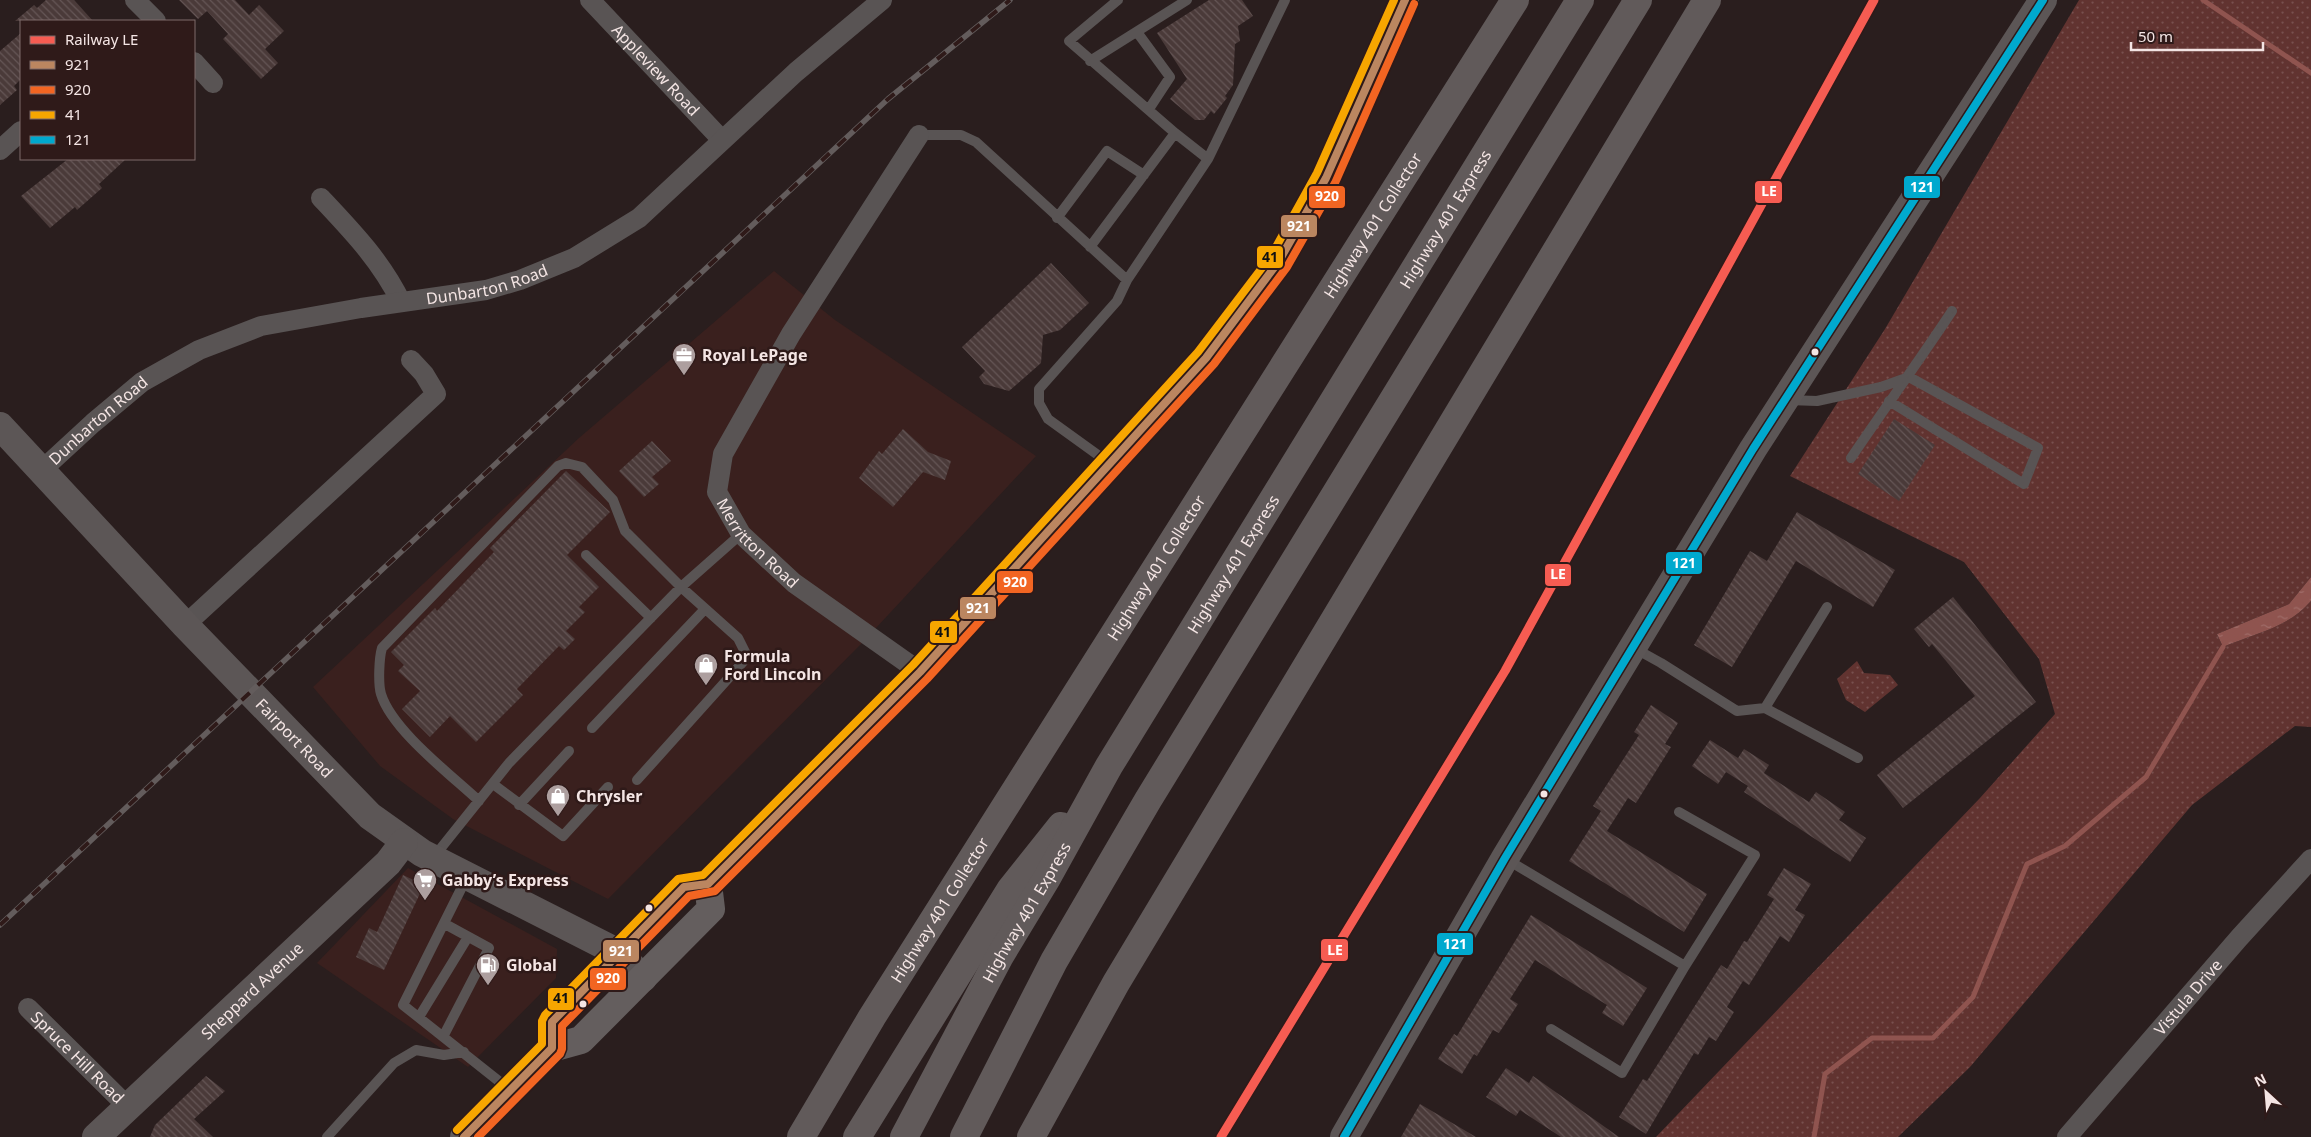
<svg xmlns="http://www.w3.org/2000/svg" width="2311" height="1137" viewBox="0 0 2311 1137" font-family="'Noto Sans',sans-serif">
<defs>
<pattern id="park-dots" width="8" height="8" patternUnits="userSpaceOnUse" patternTransform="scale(1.25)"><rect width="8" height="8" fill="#613330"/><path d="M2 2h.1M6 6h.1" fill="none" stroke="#78504e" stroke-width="1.8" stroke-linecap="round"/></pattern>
<pattern id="water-ripples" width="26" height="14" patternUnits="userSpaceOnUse" patternTransform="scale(1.25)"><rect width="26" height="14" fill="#8f544f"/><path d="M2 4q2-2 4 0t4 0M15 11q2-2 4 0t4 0" fill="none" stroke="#9f6c68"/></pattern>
<pattern id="building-back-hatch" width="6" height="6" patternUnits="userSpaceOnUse" patternTransform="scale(1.25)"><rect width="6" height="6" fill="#4a3a39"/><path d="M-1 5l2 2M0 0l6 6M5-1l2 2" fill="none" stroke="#655656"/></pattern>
</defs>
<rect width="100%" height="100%" fill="#2a1e1e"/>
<path fill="#3a201e" d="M774,271L835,320L1036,456L862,643L608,899L453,819L380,766L313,687L579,438Z
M408,868L557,949L556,978L468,1067L317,963Z"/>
<path fill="url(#park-dots)" d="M2079,0H2311V577L2289,604L2217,634L2223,647C2255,633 2288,628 2311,601V727L2295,726L2192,805L1970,1067L1898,1137H1656L1980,798L2055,714L2039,659L1964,562L1790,476L1885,329Z
M1857,661L1864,673L1890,675L1898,685L1865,712L1846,700L1837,679Z"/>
<path fill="url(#water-ripples)" d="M2311,577V601C2288,628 2255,633 2223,647L2217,634L2289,604Z"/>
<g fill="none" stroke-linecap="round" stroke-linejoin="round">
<path stroke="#8f544f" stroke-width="5" d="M2203,0L2311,73
M1814,1137L1825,1074L1872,1038H1933L1973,997L2027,864L2065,846L2146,777L2223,647"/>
</g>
<path fill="url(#building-back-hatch)" d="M46,0H74L93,21H15L34,5L37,8Z
M179,0H235L249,15L259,5L284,31L265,49L278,63L261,79L223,39L228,34L207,11L198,19Z
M1209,0H1242L1253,16L1238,26L1240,41L1235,44L1233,85L1225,96L1227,98L1214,114L1211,111L1204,120H1195L1170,99L1187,79L1157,33Z
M21,33V79L14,86L17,90L0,105V51Z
M68,159H126L99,184L102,188L77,210L75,207L50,228L21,196Z
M1051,263L1089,303L1060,330L1043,335L1041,363L1009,391L984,384L979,377L985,371L962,347Z
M1894,419L1935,445L1899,501L1858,474Z
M903,429L928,452L951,461L945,480L923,472L893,507L859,478L879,451L882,454Z
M652,441L671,461L652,477L659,484L644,497L619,471Z
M566,471L610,512L567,555L599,587L579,607L585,612L566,631L575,639L564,650L559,646L517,689L523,695L476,742L450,716L430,737L402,709L420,691L398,671L404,665L391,652L435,608L437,611L494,552L490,548Z
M1797,512L1895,570L1873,607L1796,561L1732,667L1694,645L1750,551L1767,561Z
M1953,597L2036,702L1903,808L1877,775L1975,696L1932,644L1929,647L1914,629Z
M1651,705L1678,723L1665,744L1671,747L1636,803L1628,798L1607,831L1707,894L1684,932L1569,861L1601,811L1593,806L1639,735L1634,732Z
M1710,740L1738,758L1744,749L1769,765L1764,773L1809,802L1816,792L1845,812L1839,820L1866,838L1850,862L1744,792L1748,786L1726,772L1718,784L1692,766Z
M1784,868L1811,884L1795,910L1805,915L1789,942L1780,936L1749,985L1743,981L1727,1007L1734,1012L1716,1041L1709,1037L1698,1055L1694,1053L1646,1134L1619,1117L1643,1079L1647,1081L1721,965L1727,969L1744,941L1747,942L1774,899L1767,895Z
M403,875L424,885L384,970L356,957L369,928L377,932Z
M1531,915L1647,988L1623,1026L1602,1013L1607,1005L1535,960L1510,999L1518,1004L1499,1033L1493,1030L1477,1056L1474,1054L1462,1074L1438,1059L1454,1034L1457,1036Z
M1506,1068L1529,1083L1533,1076L1619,1137H1561L1520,1110L1516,1116L1486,1097Z
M206,1076L225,1091L194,1119L213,1137H150L155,1125Z
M1420,1104L1476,1137H1401Z"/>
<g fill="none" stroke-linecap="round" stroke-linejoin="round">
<path stroke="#595454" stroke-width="10" d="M1118,0L1069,41L1175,133
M1137,32L1170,77L1149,109
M1090,61L1187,0
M919,135H961L976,142L1127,280L1117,301L1039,389V403L1048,419L1109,463
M1208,159L1285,0
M1057,218L1107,151L1144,175
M1090,247L1175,133L1208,159L1127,280
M1788,400L1817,401L1881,387L1909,377L2038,448L2024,484L1889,401
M1851,458C1884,409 1919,361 1952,311
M586,555L651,618
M1634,648L1661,663L1737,711L1765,708L1858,758
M1765,708L1827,607
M592,728L705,609
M493,784L563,836L608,787
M479,801C450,774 392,730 381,694C378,684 379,658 382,648L558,466L566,463L582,467L613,500L625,531L681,587L738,638L746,654L743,662L637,780
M519,805L569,751
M433,858L509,763L681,587L741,534
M1506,859L1685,966
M467,877L403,1005L510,1090
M419,1017L468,937
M1551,1029L1622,1073L1685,966L1755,855L1679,812
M444,1035L489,948L445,924
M327,1137L394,1063L416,1050L444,1055L464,1052"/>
<g stroke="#595454" stroke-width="20">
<path d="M135,0L156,21"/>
<path id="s1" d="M590,0L722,140"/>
<path d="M194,62L213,83"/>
<path id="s2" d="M919,135L791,334L723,454L717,492L741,534L794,583L920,672"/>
<path d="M0,150L21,131"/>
<path d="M321,198C352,231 381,261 401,302"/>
<path id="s3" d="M42,470L93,423L142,382L199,350L261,326L361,308L486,290L520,280L574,258L639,218L796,72L882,0"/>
<path d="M185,625L436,394L424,374L411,360"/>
<path id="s4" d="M28,1008L128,1107"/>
<path id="s5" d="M2067,1137L2239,938L2311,859"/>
</g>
<g stroke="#5c5656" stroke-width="28">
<path id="s6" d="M0,426L185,625L370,816L422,853L617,952L643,978"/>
<path id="s7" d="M96,1137L388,863L404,842"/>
<path d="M1344,1137L1505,858L1753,449L2043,0"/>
</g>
<path stroke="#645e5e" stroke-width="28" d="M552,1048V1022L684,887L708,884L920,672L1206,358L1279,261L1326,178L1405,0
M464,1137L552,1048L581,1040L711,909L708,884"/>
<g stroke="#615a5a" stroke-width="28">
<path id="s8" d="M801,1137L872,1017L1515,0"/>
<path d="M857,1137L1010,890L1061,826"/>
<path id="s9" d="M904,1137L1000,956L1047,878L1109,766L1580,0"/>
<path d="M964,1137L1054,961L1148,800L1638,0"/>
<path d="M1031,1137L1116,983L1707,0"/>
</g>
<g stroke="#635c5c" stroke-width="5.5">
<path id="rail" d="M0,925L888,99L1010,0"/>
</g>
<use href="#rail" stroke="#2f1a19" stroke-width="4" stroke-dasharray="11" stroke-linecap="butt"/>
<g stroke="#2f1a19" stroke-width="11">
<path id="bus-1" d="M464,1137L552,1048V1022L684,887L708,884L920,672L1206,358L1279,261L1326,178L1405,0"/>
</g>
<g stroke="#2f1a19" stroke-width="11">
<path id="bus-2" d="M478,1137L560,1054L562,1049V1026L689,896L715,891L927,679L1214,364L1287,267L1335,183L1414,4"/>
</g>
<g stroke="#2f1a19" stroke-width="11">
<path id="bus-3" d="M457,1130L542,1044V1021L545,1015L678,879L703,875L913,665L1198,352L1271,256L1317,173L1394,0"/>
</g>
<g stroke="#2f1a19" stroke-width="11">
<path id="bus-4" d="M1344,1137L1505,858L1753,449L2043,0"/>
</g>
<use href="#bus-1" stroke="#bb8660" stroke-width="8"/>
<use href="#bus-2" stroke="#f26522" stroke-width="8"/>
<use href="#bus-3" stroke="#f7a600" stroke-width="8"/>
<use href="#bus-4" stroke="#00a9ce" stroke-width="8"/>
<g stroke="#2f1a19" stroke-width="12">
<path id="rail-1" d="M1221,1137L1505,671L1874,0"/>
</g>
<use href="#rail-1" stroke="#f65c52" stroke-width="9"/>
</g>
<defs>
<g id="office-pin" transform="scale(1.25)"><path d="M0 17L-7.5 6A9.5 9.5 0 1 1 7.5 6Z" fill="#ad9f9f" stroke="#2f1a19"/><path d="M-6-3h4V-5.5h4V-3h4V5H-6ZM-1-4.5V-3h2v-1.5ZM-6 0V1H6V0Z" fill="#fff"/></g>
<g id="shop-pin" transform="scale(1.25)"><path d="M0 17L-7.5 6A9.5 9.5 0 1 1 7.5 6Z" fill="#ad9f9f" stroke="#2f1a19"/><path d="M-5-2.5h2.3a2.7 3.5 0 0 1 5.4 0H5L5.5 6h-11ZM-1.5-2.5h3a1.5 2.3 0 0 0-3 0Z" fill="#fff"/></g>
<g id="supermarket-pin" transform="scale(1.25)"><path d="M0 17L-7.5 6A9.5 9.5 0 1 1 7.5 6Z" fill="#ad9f9f" stroke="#2f1a19"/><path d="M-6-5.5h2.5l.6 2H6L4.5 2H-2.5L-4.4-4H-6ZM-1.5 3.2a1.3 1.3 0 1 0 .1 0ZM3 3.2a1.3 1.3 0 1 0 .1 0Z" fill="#fff"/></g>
<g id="fuel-pin" transform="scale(1.25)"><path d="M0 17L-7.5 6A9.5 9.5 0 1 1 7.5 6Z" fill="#ad9f9f" stroke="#2f1a19"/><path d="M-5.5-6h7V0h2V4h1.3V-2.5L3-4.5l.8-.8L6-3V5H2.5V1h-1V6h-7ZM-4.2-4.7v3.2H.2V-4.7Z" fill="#fff"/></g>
</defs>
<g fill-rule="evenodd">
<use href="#office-pin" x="684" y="355"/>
<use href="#shop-pin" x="706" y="665"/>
<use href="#shop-pin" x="558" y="796"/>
<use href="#supermarket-pin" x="425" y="880"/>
<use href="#fuel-pin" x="488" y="965"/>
</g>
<g fill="#f4e5e4" stroke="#2f1a19" stroke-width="2">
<circle cx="1815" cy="352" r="4.5"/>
<circle cx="1544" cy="794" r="4.5"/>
<circle cx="649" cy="908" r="4.5"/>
<circle cx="583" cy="1004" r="4.5"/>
</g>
<g text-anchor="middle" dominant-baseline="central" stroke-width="5" stroke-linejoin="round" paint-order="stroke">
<g font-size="16" fill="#f4e5e4" stroke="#2f1a19">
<text stroke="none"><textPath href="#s1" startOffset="96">Appleview Road</textPath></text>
<text stroke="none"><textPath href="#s9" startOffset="1066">Highway 401 Express</textPath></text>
<text stroke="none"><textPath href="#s8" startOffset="1076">Highway 401 Collector</textPath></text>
<text stroke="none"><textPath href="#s3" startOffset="495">Dunbarton Road</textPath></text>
<text stroke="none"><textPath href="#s3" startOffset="75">Dunbarton Road</textPath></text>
<text stroke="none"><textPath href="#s2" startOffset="479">Merritton Road</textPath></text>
<text stroke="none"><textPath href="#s9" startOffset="661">Highway 401 Express</textPath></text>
<text stroke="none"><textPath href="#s8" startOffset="671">Highway 401 Collector</textPath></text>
<text stroke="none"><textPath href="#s6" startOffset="429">Fairport Road</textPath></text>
<text stroke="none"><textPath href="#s8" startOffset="266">Highway 401 Collector</textPath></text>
<text stroke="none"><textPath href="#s9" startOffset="256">Highway 401 Express</textPath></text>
<text stroke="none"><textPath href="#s7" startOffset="214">Sheppard Avenue</textPath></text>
<text stroke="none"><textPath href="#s5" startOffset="185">Vistula Drive</textPath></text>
<text stroke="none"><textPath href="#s4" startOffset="70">Spruce Hill Road</textPath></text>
</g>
<g font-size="16" font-weight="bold" fill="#f4e5e4" stroke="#2f1a19" text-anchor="start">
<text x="702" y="355">Royal LePage</text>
<text x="724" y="656">Formula<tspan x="724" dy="18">Ford Lincoln</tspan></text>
<text x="576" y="796">Chrysler</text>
<text x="442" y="880">Gabby’s Express</text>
<text x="506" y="965">Global</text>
</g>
</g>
<g stroke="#2f1a19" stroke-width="2">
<rect x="1903" y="175" width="38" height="24" rx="5" fill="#00a9ce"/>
<rect x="1754" y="180" width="29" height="24" rx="5" fill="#f65c52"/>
<rect x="1308" y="185" width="38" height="24" rx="5" fill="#f26522"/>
<rect x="1280" y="214" width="38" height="24" rx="5" fill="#bb8660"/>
<rect x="1256" y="245" width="28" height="24" rx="5" fill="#f7a600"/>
<rect x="1665" y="551" width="38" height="24" rx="5" fill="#00a9ce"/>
<rect x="1544" y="563" width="28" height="24" rx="5" fill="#f65c52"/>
<rect x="996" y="570" width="38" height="24" rx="5" fill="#f26522"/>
<rect x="959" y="596" width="38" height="24" rx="5" fill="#bb8660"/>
<rect x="929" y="620" width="29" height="24" rx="5" fill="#f7a600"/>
<rect x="1436" y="932" width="38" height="24" rx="5" fill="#00a9ce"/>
<rect x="1320" y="938" width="29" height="24" rx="5" fill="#f65c52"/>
<rect x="602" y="939" width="38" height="24" rx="5" fill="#bb8660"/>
<rect x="589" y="967" width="38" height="24" rx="5" fill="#f26522"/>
<rect x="547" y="987" width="28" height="24" rx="5" fill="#f7a600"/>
</g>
<g font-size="14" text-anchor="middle" font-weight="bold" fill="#fff">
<text x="1922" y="192">121</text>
<text x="1769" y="196">LE</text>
<text x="1327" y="201">920</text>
<text x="1299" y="231">921</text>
<text x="1684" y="568">121</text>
<text x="1558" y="579">LE</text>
<text x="1015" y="587">920</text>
<text x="978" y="613">921</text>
<text x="1455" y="949">121</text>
<text x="1335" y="955">LE</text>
<text x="621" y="956">921</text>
<text x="608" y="983">920</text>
</g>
<g font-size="14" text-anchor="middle" font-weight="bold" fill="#111">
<text x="1270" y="262">41</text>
<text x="943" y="637">41</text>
<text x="561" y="1003">41</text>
</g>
<rect x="20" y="20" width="175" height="140" fill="#2f1a19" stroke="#7e6b6a"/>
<rect x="30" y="36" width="25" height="8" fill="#f65c52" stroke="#7e6b6a"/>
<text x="65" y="45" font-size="15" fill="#f4e5e4">Railway LE</text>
<rect x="30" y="61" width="25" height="8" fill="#bb8660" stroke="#7e6b6a"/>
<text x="65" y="70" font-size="15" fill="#f4e5e4">921</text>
<rect x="30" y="86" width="25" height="8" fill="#f26522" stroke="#7e6b6a"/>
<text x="65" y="95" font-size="15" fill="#f4e5e4">920</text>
<rect x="30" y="111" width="25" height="8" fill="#f7a600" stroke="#7e6b6a"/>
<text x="65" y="120" font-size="15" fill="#f4e5e4">41</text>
<rect x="30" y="136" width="25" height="8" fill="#00a9ce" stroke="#7e6b6a"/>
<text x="65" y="145" font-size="15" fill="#f4e5e4">121</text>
<g transform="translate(2266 1092) rotate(334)" stroke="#2f1a19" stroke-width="4" paint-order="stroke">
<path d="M0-4L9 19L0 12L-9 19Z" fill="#f4e5e4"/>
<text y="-8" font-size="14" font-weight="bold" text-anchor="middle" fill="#f4e5e4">N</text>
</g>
<path d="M2131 42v8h132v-8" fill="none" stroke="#f4e5e4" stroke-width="2.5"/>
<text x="2138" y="42" font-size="15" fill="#f4e5e4" stroke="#2f1a19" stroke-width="4" paint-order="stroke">50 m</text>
</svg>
